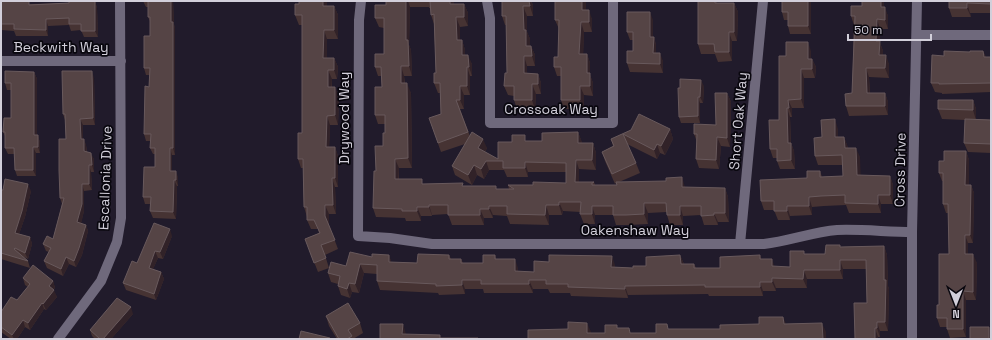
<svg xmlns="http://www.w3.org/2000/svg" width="992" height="340" viewBox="0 0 992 340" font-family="'Space Grotesk',sans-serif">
<rect width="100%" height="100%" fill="#211b2b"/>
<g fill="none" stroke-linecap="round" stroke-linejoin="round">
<path stroke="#6f697c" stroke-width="10" d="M361,1L359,20L358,236L390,238L432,244H764C789,241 813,232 837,230C862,229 888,232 912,232
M487,1L490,18V123H613V1
M917,35H991
M1,61H121
M740,244L763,1
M58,339L101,281L117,242L121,218L120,1
M912,339V232L917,1"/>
</g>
<path fill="#463333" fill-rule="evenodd" d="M1,1L30,4L69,3L95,1L97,8L98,37H84L81,30L71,31L69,25L48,26V36H16L14,31L1,30Z
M143,1H173L174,24L175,29V155H172V171L178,177V186H177L176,219L153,218L150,211V204H145L143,197L155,167V154H153L150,148L151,141H146L144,134L149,87V75H146L144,68L150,36V21L148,17V7H146Z
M299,1H327V6H334L338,15V39H327V58H334L338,67L337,79H332V87L339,96L338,125H330L329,147H335L338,156V187H335L336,214H329V225L338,249L325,255L329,268L318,272L305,239L319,233L318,229H311L307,220V217L304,207L303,168H301L298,159L302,133V25H299L295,15L299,4Z
M386,1H454V4H464L468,13V26L460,27V40H462L465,50V55L472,64V76H470V95H464V109H460L470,136L487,148L485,152L498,159L512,142L527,141H542L578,132L582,143H593L596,153V170L579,169V182H594L595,185H617L616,183L615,184L605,161L602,152L613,146L611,139L631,130L670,129L673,139L665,155L660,153L657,159L627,144L636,163L640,173L619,182L685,187L725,188L728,197L729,222H718V225H704L701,215L683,216V225H670L667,215V212L648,213V224L629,225H616L613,215H595V224H584L580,214V212L563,211L562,215H549V225L510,224L507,216L493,215V218H484V225H452L448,214L432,215V216H421V221H406L405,218L376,217L373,208L376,171L383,146L385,133V124H378L375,115L382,87L381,76H378L375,67L384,54V28L379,27L375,18L386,5ZM410,7H429V8H431V15L434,24L436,73L434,83L438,93H440L441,114L429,118L441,152L465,144L452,166L455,175L472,185L477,175L484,179L489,170H504L507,177H528V172H566V183L533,185H508L509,189H497L464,186L424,184L399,179V168H412L411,93L405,83L404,76H412L411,50L409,45Z
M502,1H531L533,5V16H527V32L530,39V46H531L535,55V66H527V73L538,74L541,83V94H536L535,110L517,109L514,100V96L508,95L504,86L507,73L506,25H505L502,16Z
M555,1H586V10L592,19V32H584L583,54H587L590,63V75L593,83V96L584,95V109H564L561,100V76H557L554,67L558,57L559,29L555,20Z
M716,1L717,3H734L738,12L737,41H732V61L718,62L715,54H701L698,44Z
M811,1V34H790L788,26V20H784L782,12Z
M884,1V7L888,16V29H880V43L883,51V55L889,64V78L869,77L870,93H885L888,102V115L849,116L846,106L852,93L854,25L851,16L862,6Z
M949,1H991V13H970L971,17H952L949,8Z
M653,20V37H654L656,45V53L663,61V73L630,72L627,63L633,51V40H630L627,32Z
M811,51V59H812L816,67L815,78H804V108H792V117H790L791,143L794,151L795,169H780L777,161V158H773L770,149L779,120L786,56Z
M983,51L986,57H991V92L942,94V93L935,92L931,83L944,56Z
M34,72L37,79V135L40,142V153H36V176H17L15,170V154H8L5,148V136L3,132L11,118V90H7L5,83Z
M94,78L95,125H83V139L86,145L87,152L94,159V172H91L92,190L84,191V211L81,223L86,225L88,231L82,255L76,267L69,264L63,276L47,268L44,261L49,252L46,251L43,244L53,239L62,204L60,198L66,139L65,120L63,114Z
M704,86L703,103H700V123H681L679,117Z
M727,93L731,102L730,147L721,146L719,169L699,168L696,159L697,142L694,134L716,125Z
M973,100L976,109V119L991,120V153L968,152L964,143L965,120L942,119L938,109Z
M838,129V137H844L848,148L860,157V175L890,176L893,185V204H881V213H849L846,205L824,206L812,207V215L790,216V220H778L774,210H764L761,201L820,171L822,177L843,176V165H818L815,156L822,137Z
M966,151L969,160V185H971L974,193L973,243H968V254L977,263L976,300H966V337L950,338L947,329V327H940L937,318L939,305L949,254L948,213H946L943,204V181H942L939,173Z
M1,190L31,191L25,217L19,234L30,237L32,244L28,259L24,257L28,261L30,268L1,259Z
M172,236L163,259L158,258L153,269L161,272L164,279L156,300L126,290L123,283L137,263Z
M840,245V247L884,246L887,255L888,286L889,289L888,331H880V337H878V339L867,303L866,269H843V279H807V288H776V291H763V296H709L708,294L628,295V298L571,296L570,293H550L548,289H533V293H484L483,289H465V294L439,295L438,293L380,290L377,281V274L364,273L359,293L352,292L350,298L341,295L338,286V284L331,282L328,273L346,266L372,257L389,255L391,262L417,263L449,255L451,259H461L463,263H483L495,255L496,259L518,268V271L534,272L615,265V267L633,268L646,266L680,255L684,264H694L696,268H720L760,255L761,259L775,267H790L805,254H825Z
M23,278L53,281L55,288L53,290L57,297L46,310L44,309L30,330L25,327L17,339H11L1,332V312L17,300L28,287L25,285Z
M133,314L111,339H95L92,336L90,330Z
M326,316L360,323L363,333L353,339H337L329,326Z"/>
<path fill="#312228" d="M95,1L97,8L98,37L95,31Z
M171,1H173L174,24L175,29V155L173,148Z
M323,1H327V15L323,6Z
M406,1H408L410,7L409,45L411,50L412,76L409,66L406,40Z
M450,1H454V14L450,4Z
M529,1H531L533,5V16L530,6Z
M582,1H586V19L582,10Z
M808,1H811V34L808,26Z
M881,1H884V16L881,7Z
M734,3L738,12L737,41L734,32Z
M967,3L970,13L971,17L967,8Z
M464,4L468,13V26L464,17Z
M334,6L338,15V39L334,30Z
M523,6L527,16V32L530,39V55L526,46L524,30Z
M885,7L888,16V29L885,20Z
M589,10L592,19V32L589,22Z
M650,12L653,20V45L650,37Z
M456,17L460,27V50L457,40Z
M46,19L48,26V36L46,30Z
M877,19L880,29V43L883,51V64L879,55L876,41Z
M581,22L584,32L583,63L579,54Z
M324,30L327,39V67L323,58Z
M729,32L732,41V61L729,52Z
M654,37L656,45V61L653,53Z
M462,40L465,50V64L462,55Z
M808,42L811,51V67L808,59Z
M531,46L535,55V66L532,56Z
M983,51L987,60L984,57Z
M660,53L663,61V73L660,64Z
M587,54L590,63V75L593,83V96L590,86L587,73Z
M468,55L472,64V76L469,67Z
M886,55L889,64V78L885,68Z
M524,56L527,66V83L524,73Z
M334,58L338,67L337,79L334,70Z
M812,59L816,67L815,78L812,69Z
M401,66L404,76L405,93L401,83Z
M467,67L470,76V95L467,86Z
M866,68L869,77L870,103L867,93Z
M801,69L804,78V108L801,99Z
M328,70L332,79L331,96L328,87Z
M92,71L94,78L95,125L93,118Z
M34,72L37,79V142L34,135Z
M538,74L541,83V94L538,84Z
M701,80L704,86L703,103L700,97Z
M407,83L411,93L412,168L408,158Z
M532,84L536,94L535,110L532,100Z
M460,86L464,95V109L460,100Z
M580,86L584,95V109L580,100Z
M335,87L339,96L338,125L335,115Z
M727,93L731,102L730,147L727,138Z
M885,93L888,102V115L885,106Z
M698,97L700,103V123L698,116Z
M788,100L792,108V117L789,108Z
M973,100L976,109V120L973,110Z
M787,108L790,117L791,151L788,143Z
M327,116L330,125L329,156L326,147Z
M80,119L83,125V145L81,139Z
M835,119L838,129V147L835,137Z
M670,129L673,139L665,155L661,146Z
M578,132L582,142L581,153L578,143Z
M38,135L40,142V153L38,147Z
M717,137L721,146L719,169L716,160Z
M844,137L848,147V158L845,148Z
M84,139L86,145L87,158L84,151Z
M483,139L487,148L482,157L478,148Z
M593,143L596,153V170L592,160Z
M791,143L794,151L795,169L791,160Z
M657,144L660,153L657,159L654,150Z
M33,147L36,153V176L33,170Z
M335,147L338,156V187L335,178Z
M170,148L172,155V177L170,171Z
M856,148L860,157L861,185L857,175Z
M966,151L969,160V193L965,185Z
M91,153L94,159V172L92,165Z
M395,159L399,168L398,188L395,179Z
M576,160L579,169V191L575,182Z
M486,161L489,170L484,179L481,169Z
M525,162L528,172V177L525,168Z
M89,165L91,172L92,190L89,184Z
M474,165L477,175L472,185L468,175Z
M176,171L178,177V186L176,180Z
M890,176L893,185V204L890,195Z
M682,177L685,187L686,197L682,187Z
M332,178L335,187L336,214L333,205Z
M174,180L177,186L176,219L173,212Z
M28,184L31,191L25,217L17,240L15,233Z
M82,184L84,191V211L80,229L77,222Z
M971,185L974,193L973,243L970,235Z
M725,188L728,197L729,222L725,213Z
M878,195L881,204V213L878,204Z
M809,197L812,207V215L809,206Z
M559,202L563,211L562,215L559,205Z
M644,203L648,213V224L644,214Z
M325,205L329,214V226L325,216Z
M429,205L432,215V216L429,207Z
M546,205L549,215V225L545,215Z
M489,206L493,215V218L489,209Z
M592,206L595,215V224L592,214Z
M680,206L683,216V225L680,215Z
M787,206L790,216V220L787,211Z
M417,207L421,216V221L417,211Z
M480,209L484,218V225L480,215Z
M714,213L718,222V225L714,215Z
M86,225L88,231L82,255L76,267L74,261Z
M170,229L172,236L163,259L160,252Z
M965,235L968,243V263L965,254Z
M30,237L32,244L28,259L25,253Z
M884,246L887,255L888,286L889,289L888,331L885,322Z
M155,251L158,258L151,274L149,268Z
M973,254L977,263L976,300L973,292Z
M389,255L392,264L389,262Z
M680,255L684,264H681Z
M612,256L615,265V276L611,267Z
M66,257L69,264L63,276L61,269Z
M515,259L518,268V280L515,271Z
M772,259L775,268L772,266Z
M840,260L843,269V279L840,270Z
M360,264L364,273L359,293L355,284Z
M804,270L807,279V288L803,279Z
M161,272L164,279L156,300L154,294Z
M772,278L776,288V291L772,282Z
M462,280L465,289V294L462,285Z
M529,280L533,289V293L529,284Z
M53,281L55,288L51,292L49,286Z
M760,282L763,291V296L760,287Z
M349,283L352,292L350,298L347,289Z
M625,286L628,295V298L625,289Z
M54,290L57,297L46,310L43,304Z
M963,291L966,300V337L963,329Z
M42,303L44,309L30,330L28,323Z
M131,307L133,314L111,339H103Z
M783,317L787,326L784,324Z
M23,320L25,327L17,339H14L12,335Z
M877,322L880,331V337L877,328Z
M587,323L591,332V339L587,333Z
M822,323L826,332V339H823Z
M403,324L406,334V339L402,334Z
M989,327L991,333V339H989Z
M875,328L878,337V339H875Z"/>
<path fill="#554445" stroke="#68595c" d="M1,1H29V5L69,3V1H95V31H81V24H69V18L46,19V30L14,29V24H1Z
M148,1H171V22H173V148H170V171H176V180H174L173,212L150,211L151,197H143L144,167H155V148H150L151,134H144L145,86L149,87L150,68H144V36H150V17H148Z
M299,1H323V6H334V30H324L323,58H334V70H328V87H335V115L327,116L326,147H335V178H332L333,205H325V216L335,240L321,245L326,258L314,263L305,239L320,233L314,220H307V207H304L303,159H298V133H302V15H295V4H299Z
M386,1H406V40H408L409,66H401V83H407L408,158L395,159V179H422V184L463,183L462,186H496V189H514L508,185H533V182L566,183V163L525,162V168H503V161H486L481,169L474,165L468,175L452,166L472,132L483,139L478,148L498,159V142H512V135H525V141H542V133L578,132V143H593L592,160H576L575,182H594L592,183V185H617L616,182L666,181V178L682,177V187L725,188V213H714V215L701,216V206H680V215H667L666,203H644V214L626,215H613V206H592V214H580L581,202H559V205H546L545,215L507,214V206H489V209H480V215H448V205H429V207H417V211H402V209L373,208L374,171H376L375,146H383V133H385V115H375V87H382L381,67H375V54H384V18H375V5H386Z
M430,1H450V4H464V17H456L457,40H462V55H468L469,67H467V86H460V100H456L468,132L438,143L429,118L441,114L440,83H434V73H436L434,14L431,15Z
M502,1H529L530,6H523L524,30H526V46H531L532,56H524V73L538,74V84H532V100H514V86H504L505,73H507L506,16H502Z
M555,1H582V10H589V22H581L579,54H587V73H590V86H580V100H561V67H554V57H558L559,20H555Z
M698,1H715V3H734V32H729V52H715L714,44H698Z
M782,1H808V26H788V12H782Z
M862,1H881V7H885V20L877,19L876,41H880L879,55H886L885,68H866L867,93H885V106H846L845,94L852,93L855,16H851V6H862Z
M949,1H991V4L967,3V8H949Z
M627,12H650V37H654L653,53H660V64L627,63V51H633V32H627Z
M786,42H808V59H812V69H801V99L788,100L789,108H787L788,143H791V160L777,161V149H770L769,120H779V56H786Z
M944,51L970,52V51H983L984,57H991V83L939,84V83H931L932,55L944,56Z
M5,71L34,72V135H38V147H33V170H15L14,148H5V132H3L4,118H11V83H5Z
M62,71H92L93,118L80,119L81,139H84V151L91,153L92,165H89V184H82V204L77,222L86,225L79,248L74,261L66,257L61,269L44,261L51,248L43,244L47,236L53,239L64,198H60L59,170V139H66L65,114H63Z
M680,79L701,80L700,97H698V116L679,117L678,88H680Z
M715,93H727V138L717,137L716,160L696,159L697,134H694V124L716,125Z
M938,100H973V110L938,109Z
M639,114L670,129L661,146L657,144L654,150L623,134L636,163L612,174L602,152L614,146L611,139L631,130Z
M835,119V137H844L845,148H856L857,175L890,176V195H878V204L845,203V195L821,196L809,197V206H787V211H774V201H761L760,180L807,178V171H820V177L843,176L842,155L815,156L814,138L822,137L821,120Z
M965,119L991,120V144L964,143Z
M944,151H966L965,185H971L970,235H965V254H973V292L963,291V329H947V318H937V305H939V254H949L948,204H943V173H939V161H944Z
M5,179L28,184L22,211L15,233L30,237L25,253L15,248L14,249L28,261L1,253V190H3Z
M154,223L170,229L160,252L155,251L149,268L161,272L154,294L123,283L132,261L137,263Z
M826,245H840V247L884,246V280H886L885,322H877V328H875V339H855L854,303H867L866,260H840V270H804L803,279L772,278V282H760V287H705V285L625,286V289L568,287V284H546V280H529V284H481V280H462V285L436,286V284L377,281V265L360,264L355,284L349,283L347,289L338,286L340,276L328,273L331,262L346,266L350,252L372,257V254L389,255V262L417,263L418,254L449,255V259H461V263H483V255H495V259H515V271L534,272V261L549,262V255L612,256L611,267L633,268V266H646V257L680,255L681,264H694V268H720V257L760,255V259H772V266L790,267V251H804V254H825Z
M33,265L53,281L49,286L54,290L43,304L42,303L28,323L23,320L12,335L1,327V312L11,297L17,300L30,284L23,278Z
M117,298L131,307L103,339H100L90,330Z
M348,303L360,323L348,330L352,336L347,339H339L326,316Z
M759,317H783L784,324L822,323L823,339H528V330L568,329V322L587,323V333H605V325H617V328H629L630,333H656V324H667L668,329H720V325L759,324Z
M380,324H403L402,334L440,335V338H478V339H380Z
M970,327H989V339H970Z
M301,331L330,338V339H299Z"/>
<g text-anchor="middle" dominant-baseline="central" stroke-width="3.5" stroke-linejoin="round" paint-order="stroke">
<g font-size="14" fill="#d2cfda" stroke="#09070e">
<text x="61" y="47">Beckwith Way</text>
<text x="551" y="109">Crossoak Way</text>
<text transform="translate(344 118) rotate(-90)">Drywood Way</text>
<text transform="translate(738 121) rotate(-85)">Short Oak Way</text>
<text transform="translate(900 170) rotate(-89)">Cross Drive</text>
<text transform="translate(105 178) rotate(-88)">Escallonia Drive</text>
<text x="635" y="230">Oakenshaw Way</text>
</g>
</g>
<rect width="992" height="340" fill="none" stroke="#d2cfda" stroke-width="4"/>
<g transform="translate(956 304) rotate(180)" stroke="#09070e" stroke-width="3" paint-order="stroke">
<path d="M0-3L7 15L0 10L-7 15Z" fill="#d2cfda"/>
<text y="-6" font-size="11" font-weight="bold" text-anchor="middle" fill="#d2cfda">N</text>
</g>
<path d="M848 34v6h83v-6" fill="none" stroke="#d2cfda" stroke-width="2"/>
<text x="854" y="34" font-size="12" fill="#d2cfda" stroke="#09070e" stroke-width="3" paint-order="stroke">50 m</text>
</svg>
